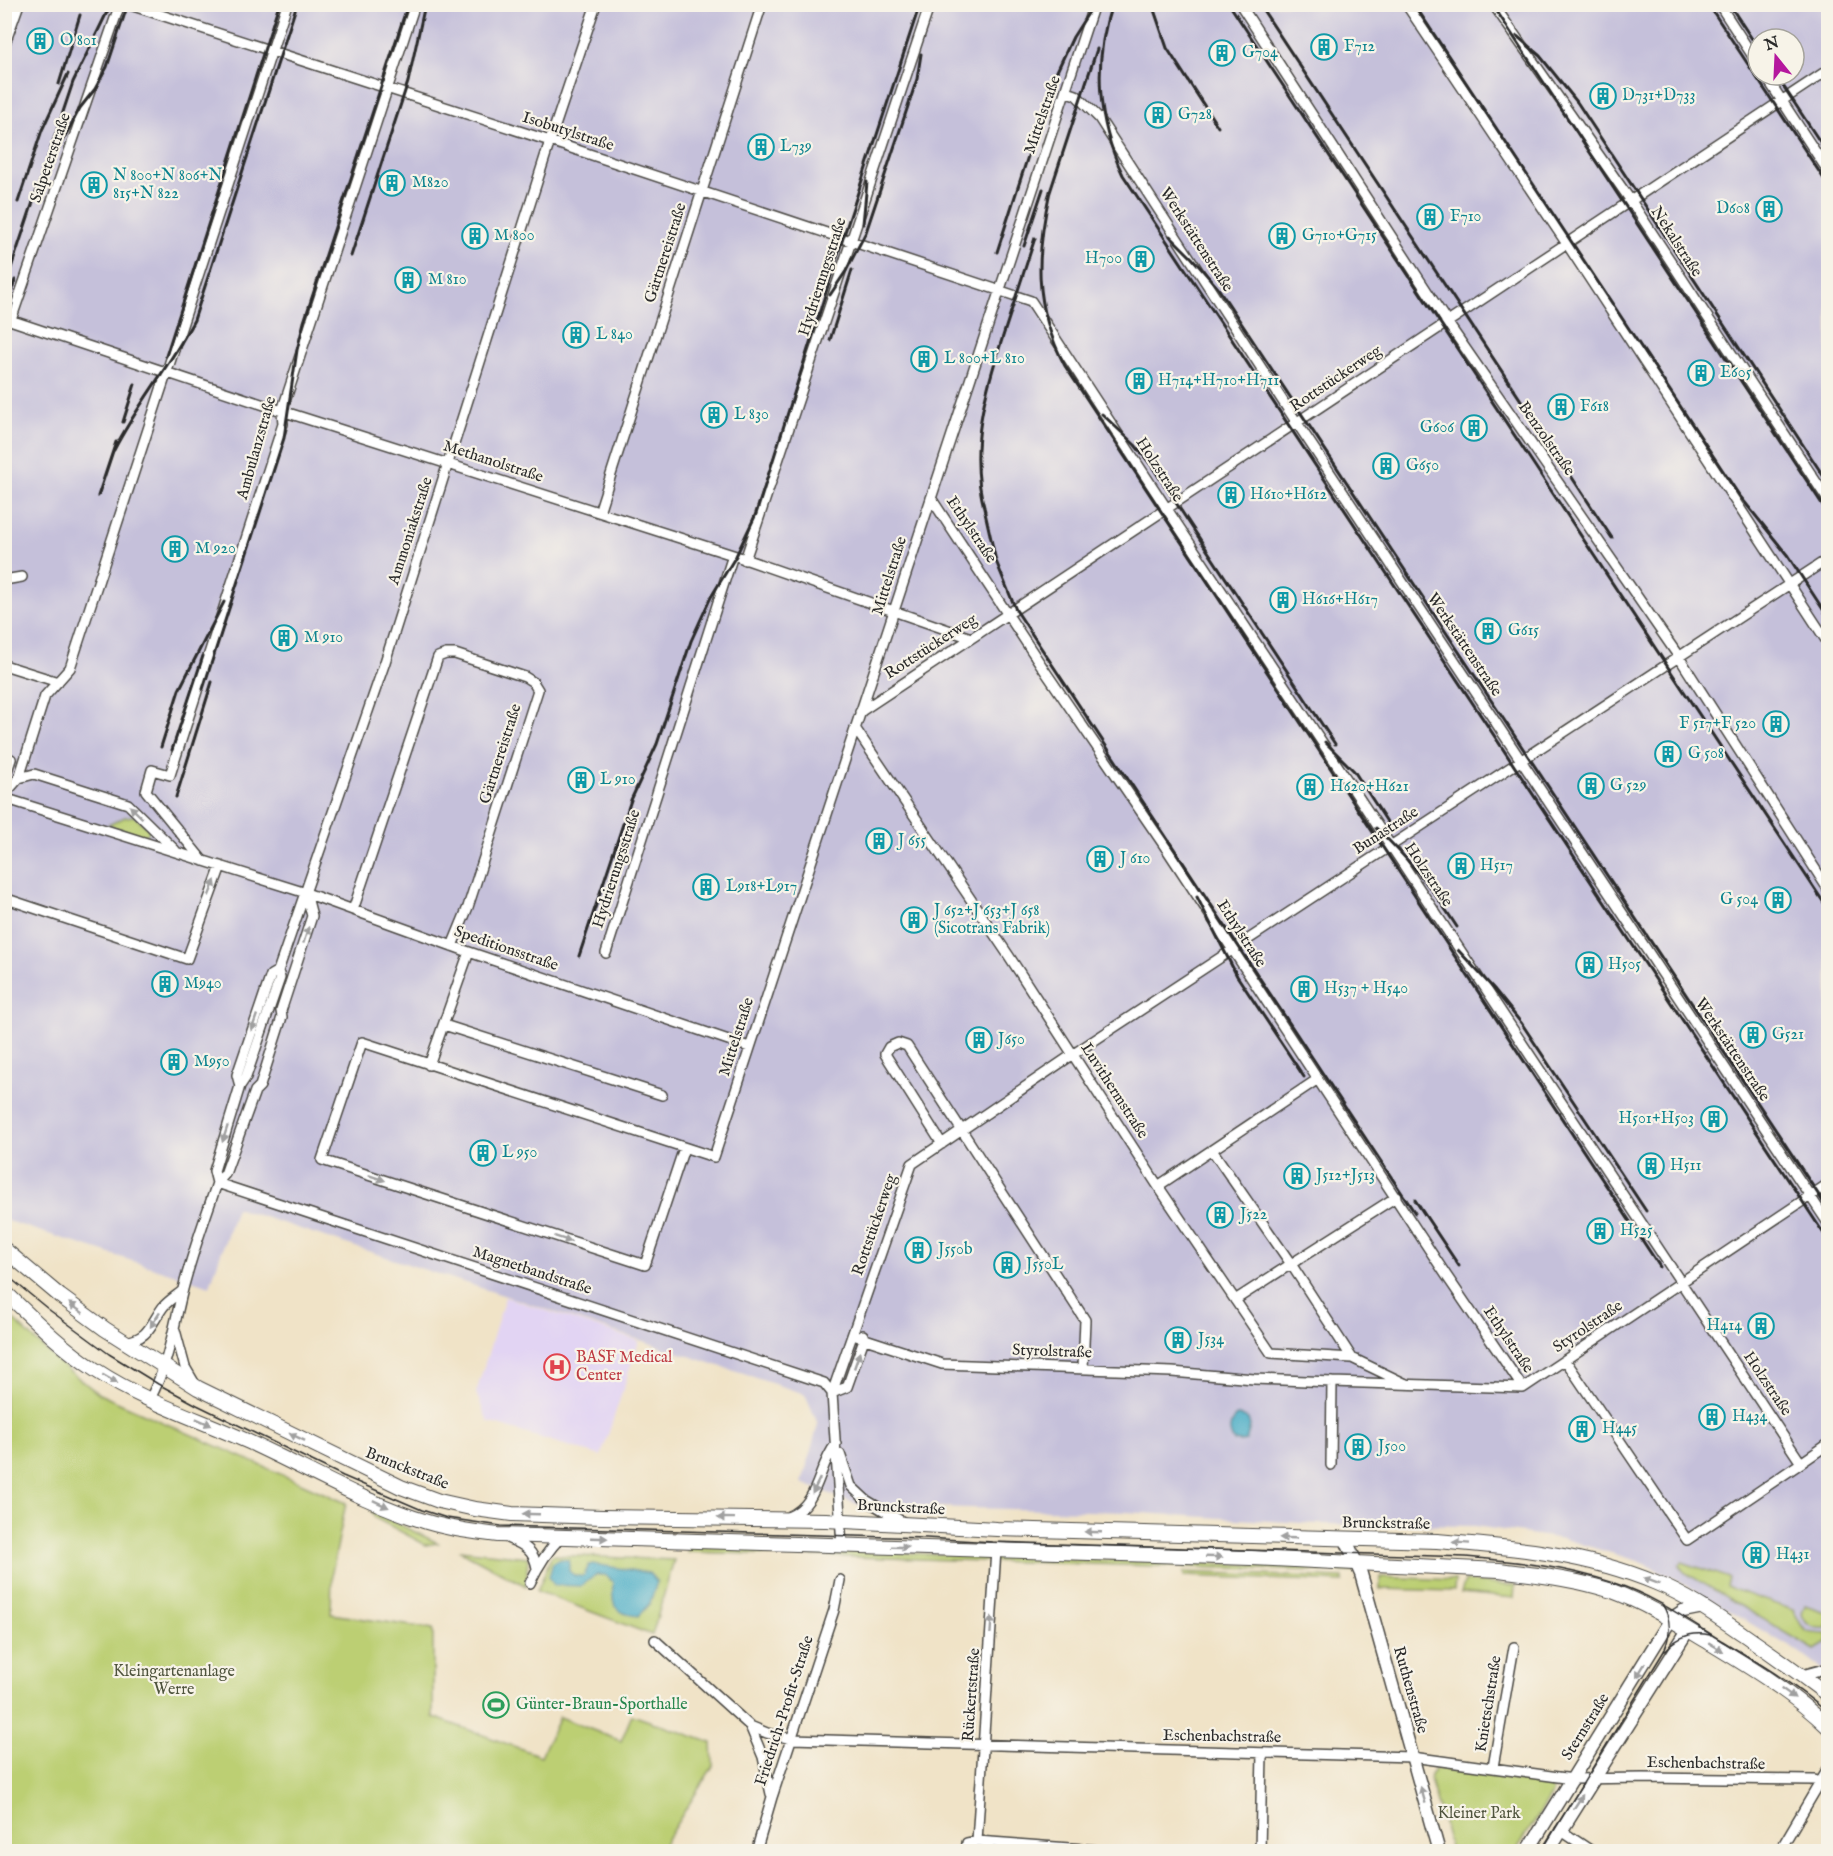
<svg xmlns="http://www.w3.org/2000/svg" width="1833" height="1856" viewBox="0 0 1833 1856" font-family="'IM FELL English',serif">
<rect width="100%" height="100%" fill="#f7f3e8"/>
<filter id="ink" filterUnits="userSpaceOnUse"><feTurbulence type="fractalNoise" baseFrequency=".0167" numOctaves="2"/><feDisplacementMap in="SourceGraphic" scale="12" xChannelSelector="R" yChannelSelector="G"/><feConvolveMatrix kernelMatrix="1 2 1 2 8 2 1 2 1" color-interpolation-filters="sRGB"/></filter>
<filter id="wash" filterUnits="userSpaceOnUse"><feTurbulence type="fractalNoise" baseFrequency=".008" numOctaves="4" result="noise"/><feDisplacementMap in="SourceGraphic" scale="24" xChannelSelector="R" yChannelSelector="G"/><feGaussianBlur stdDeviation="1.35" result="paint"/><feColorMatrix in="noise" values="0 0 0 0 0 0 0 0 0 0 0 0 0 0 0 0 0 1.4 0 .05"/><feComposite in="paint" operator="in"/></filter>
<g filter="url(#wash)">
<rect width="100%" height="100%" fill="#f0e3c7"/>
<path fill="#e2d4f3" d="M505,1297L639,1341L601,1456L488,1422L476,1393Z"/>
<path fill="#c5c0da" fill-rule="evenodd" d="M5,5H1828V1674L1800,1653L1676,1579L1638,1561L1564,1539L1475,1526L1319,1524L1125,1512L859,1505L802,1483L818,1424L805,1394L236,1208L210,1286L5,1220ZM1758,39H1794V75H1758Z"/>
<path fill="#bccf73" stroke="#747d4f" stroke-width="1.5" d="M134,816L148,828L149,831L147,835L142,836L108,825L125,817Z
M4,1311L58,1362L99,1394L346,1503L332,1572L331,1614L433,1629V1717L541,1756L559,1717L621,1741L632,1715L712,1743L713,1766L665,1842L662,1851H5Z
M371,1511L438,1543L426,1545L375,1518Z
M689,1546L1351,1568L1354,1572L687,1552Z
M459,1550L528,1557L526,1586Z
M552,1555L674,1560L652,1635L537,1591Z
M1682,1562L1729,1578L1727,1587L1793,1610C1807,1633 1799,1633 1828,1634V1642L1815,1650L1684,1572L1679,1565Z
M1184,1572L1343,1578V1582L1184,1576Z
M1380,1577L1455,1580L1454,1591L1380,1589Z
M1465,1581L1515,1586L1514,1598L1461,1593Z
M1805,1605L1828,1613V1628C1816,1629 1806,1628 1802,1614Z
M1436,1768L1548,1785L1551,1788L1552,1794L1516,1851H1451L1430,1779V1775Z"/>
<path fill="#46acc6" stroke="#386c78" stroke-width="1.5" d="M1239,1415L1248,1419L1250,1426L1246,1441L1240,1442L1234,1441C1228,1432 1229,1426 1235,1417Z
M561,1559L569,1560V1571L575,1576H584L589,1565L593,1564L649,1573L657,1582L650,1603L638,1616C614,1614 611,1605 613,1582L605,1575H596L581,1586L554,1585L549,1577L553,1562Z"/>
</g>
<g filter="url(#ink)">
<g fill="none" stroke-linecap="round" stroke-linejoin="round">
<g stroke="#494742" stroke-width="12">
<path id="street" d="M127,4L550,141L1031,301L1167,509L1801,1463L1827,1445L1828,1446
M1240,4L1447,322L1679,657L1828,889
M1406,4L1567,244L1828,643
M1493,4L1631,201L1828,500
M1719,4L1758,64
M4,46L19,4
M1765,75L1828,171
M1067,92L1076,95L1099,118L1297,423L1828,1223
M4,318L282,411L736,556L971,638
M11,320L120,4
M931,498L1047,674L1168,851L1446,1275L1523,1388
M599,512L762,4
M745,560L930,4
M4,580L22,577
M4,665L58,682
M860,712L1828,70
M855,728L1009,956L1158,1186L1271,1353L1352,1358L1406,1384
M4,756L11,759L4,780
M19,778L34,774L128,804L175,850
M4,795L19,778L45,696L70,668L287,4
M4,798L306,893L469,952L749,1047
M203,861L146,791L152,770L170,775L283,424L282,411L415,4
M4,898L187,959L221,866
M353,910L438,657L446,654H455L525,677L533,682L538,690L468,907L452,946
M606,953L733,555
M444,1025L662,1095
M429,1065L469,952
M240,1086L237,1075L271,975L278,971
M942,1144L885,1054L889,1047L898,1043L907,1046L1085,1320L1083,1368
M684,1148L645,1265L322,1160L362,1042L714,1157L1094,4
M1212,1150L1291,1264L1235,1300
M217,1183L214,1171L240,1086L246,1077L280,978L278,971L385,662L550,141L596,4
M217,1183L824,1383L832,1393
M1158,1186L1318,1079
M175,1330L185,1367L195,1384
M853,1335L942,1364L1172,1372L1254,1379L1332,1382L1331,1465
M124,1342C149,1339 150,1325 163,1307C168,1301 176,1296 182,1291
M1352,1358L1291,1264L1396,1197
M1566,1361L1687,1540L1801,1463
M1332,1382L1523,1388L1828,1184
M832,1393L847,1387L864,1339L863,1335
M150,1399C168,1365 173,1330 182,1293C191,1256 205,1219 217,1183L225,1174L255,1091L260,1086L282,1017L281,1011L312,916L306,893
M840,1454L851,1486L866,1500L903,1522
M788,1517C820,1504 817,1467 836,1444
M509,1539C525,1545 534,1551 537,1568
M842,1546L832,1393L912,1164L1072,1055L1828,559
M530,1583C538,1566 548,1550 561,1537
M655,1640L750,1726L767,1733L792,1739L1412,1757L1573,1779L1643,1778L1814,1780L1820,1782
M1802,1675L1828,1668
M750,1726L763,1757L771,1794
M1493,1767L1514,1647
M1560,1830L1593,1852
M977,1841L996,1550
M756,1852L772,1797L834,1610L840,1580
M966,1852L967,1843L977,1841L1124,1852
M1260,1852L1262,1753
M1779,1852L1828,1769"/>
</g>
<g stroke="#494742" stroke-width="15">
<path id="secondary" d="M1346,1540L1361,1574L1439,1852
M1527,1852L1671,1619L1683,1611L1703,1607
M1548,1852L1688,1630"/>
</g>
<g stroke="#494742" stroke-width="16">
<path id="primary" d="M4,1249L60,1296L105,1329L198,1388L401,1487L439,1501L475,1509L512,1514L602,1517L826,1520L997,1529L1437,1541C1511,1547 1588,1554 1656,1583C1688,1596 1715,1615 1743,1634C1772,1654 1800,1674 1828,1695
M4,1291C34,1320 63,1349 97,1371C144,1402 199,1419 249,1442C308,1469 365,1503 427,1522C450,1529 474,1532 498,1535L1251,1558L1499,1570C1537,1575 1576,1579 1612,1591C1645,1603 1675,1622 1705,1640C1748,1666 1792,1692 1828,1727"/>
</g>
<use href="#street" stroke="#fff" stroke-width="9"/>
<use href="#secondary" stroke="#fff" stroke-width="12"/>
<use href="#primary" stroke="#fff" stroke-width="14"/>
<path stroke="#2b2b2b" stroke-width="1.5" d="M4,1273L48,1309L109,1354L158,1384L197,1405L343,1476L422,1510L447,1518L501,1526L926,1538L993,1542L1466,1557C1515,1561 1567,1567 1614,1583C1652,1595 1685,1618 1719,1639C1757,1662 1795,1684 1828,1713
M1665,1651C1677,1637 1692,1631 1710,1635
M1541,1852L1664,1651C1671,1634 1672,1619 1662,1604"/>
<path stroke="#2b2b2b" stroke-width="3" d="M1112,4C1093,61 1097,122 1123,175L1828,1240
M1152,4L1167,48L1218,127
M1229,4L1828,909
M1259,4L1612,538
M1414,4L1739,495L1788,556L1828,617
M1492,4L1828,513
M1708,4L1828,185
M1729,4L1758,48
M1517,36L1540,56L1577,102L1828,483
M1776,75L1828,154
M59,84L80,15
M57,151L80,108L95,89L107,67L128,4
M1050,191C1036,255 1033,305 1065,366L1660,1267
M1048,198L1097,49
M18,202L42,130L68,74
M863,224L867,182
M1170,236L1192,258L1218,288L1828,1209
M1024,246L1043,189
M997,252L1052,82L1073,37L1094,4
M351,256L408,82L424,9
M4,289L73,82L111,4
M830,295L846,271L866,232L917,79L921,54
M4,312L15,280
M4,336L12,304
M830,340L852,270
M166,356L279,4
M1102,414L1135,445L1151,465L1335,744
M123,422L135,384
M114,450C137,405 170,366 194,320L297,4
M98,496L116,442
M983,504L996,561L1016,610L1415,1213
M985,511C967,449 986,388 1005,330C1015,299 1025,268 1035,238
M203,689L284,438L297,350L304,322L408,4
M1325,742L1354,771L1393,831
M161,747L179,690L224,602
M172,750L203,656
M176,797L212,682
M1376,828C1410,860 1432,888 1457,927
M1197,897L1237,976L1304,1077
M1458,950L1494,989L1522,1024L1646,1211
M579,956L631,800L657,744L691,641L711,597L736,556L756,514L843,238L920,4
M1415,1200L1459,1266"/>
</g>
<defs><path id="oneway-solid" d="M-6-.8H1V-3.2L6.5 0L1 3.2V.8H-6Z" transform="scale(1.5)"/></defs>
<g fill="#a0a0a0">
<use href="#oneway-solid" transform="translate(136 812) rotate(-136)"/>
<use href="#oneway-solid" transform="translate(212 888) rotate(-68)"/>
<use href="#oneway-solid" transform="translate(306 935) rotate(-72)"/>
<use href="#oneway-solid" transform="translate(254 1023) rotate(109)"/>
<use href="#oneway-solid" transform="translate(225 1134) rotate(108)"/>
<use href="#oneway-solid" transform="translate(377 1178) rotate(18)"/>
<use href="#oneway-solid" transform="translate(563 1239) rotate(18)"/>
<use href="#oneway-solid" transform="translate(76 1308) rotate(-144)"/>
<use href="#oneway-solid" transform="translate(155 1320) rotate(123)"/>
<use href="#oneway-solid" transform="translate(857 1360) rotate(-71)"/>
<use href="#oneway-solid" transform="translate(110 1379) rotate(30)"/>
<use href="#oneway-solid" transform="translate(204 1422) rotate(24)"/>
<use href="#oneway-solid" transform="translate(297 1437) rotate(-154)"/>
<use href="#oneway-solid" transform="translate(816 1486) rotate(116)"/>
<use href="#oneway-solid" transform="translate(381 1504) rotate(25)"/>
<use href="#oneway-solid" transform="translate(531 1514) rotate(-178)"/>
<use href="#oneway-solid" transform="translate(726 1518) rotate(-179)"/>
<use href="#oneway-solid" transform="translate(1093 1532) rotate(-178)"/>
<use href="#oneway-solid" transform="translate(599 1538) rotate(2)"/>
<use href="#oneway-solid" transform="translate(1288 1538) rotate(-178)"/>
<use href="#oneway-solid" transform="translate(1461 1543) rotate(-176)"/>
<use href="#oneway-solid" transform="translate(900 1547) rotate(2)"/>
<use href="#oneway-solid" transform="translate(1214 1557) rotate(2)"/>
<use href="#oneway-solid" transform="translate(1651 1581) rotate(-160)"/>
<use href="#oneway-solid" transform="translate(991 1625) rotate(-86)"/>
<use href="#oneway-solid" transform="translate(1716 1647) rotate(31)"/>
<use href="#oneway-solid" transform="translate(1641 1670) rotate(121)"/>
<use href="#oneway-solid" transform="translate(1788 1693) rotate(36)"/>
<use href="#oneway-solid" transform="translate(1423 1795) rotate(-106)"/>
<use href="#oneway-solid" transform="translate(1578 1802) rotate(-57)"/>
</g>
</g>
<defs>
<g id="building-ring" transform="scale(1.35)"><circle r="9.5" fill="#f7f3e8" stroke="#0f9aa8" stroke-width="1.5"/><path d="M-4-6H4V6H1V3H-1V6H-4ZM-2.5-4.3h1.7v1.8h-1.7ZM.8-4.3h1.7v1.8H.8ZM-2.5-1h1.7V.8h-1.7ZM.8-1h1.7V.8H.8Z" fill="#0f9aa8"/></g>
<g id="hospital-ring" transform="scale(1.35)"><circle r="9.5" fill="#f7f3e8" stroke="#e0444e" stroke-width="1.5"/><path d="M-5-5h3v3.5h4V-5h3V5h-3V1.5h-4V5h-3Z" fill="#e0444e"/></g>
<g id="stadium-ring" transform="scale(1.35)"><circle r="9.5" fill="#f7f3e8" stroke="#2e9e5b" stroke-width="1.5"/><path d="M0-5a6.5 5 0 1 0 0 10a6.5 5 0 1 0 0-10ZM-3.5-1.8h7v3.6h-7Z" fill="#2e9e5b"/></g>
</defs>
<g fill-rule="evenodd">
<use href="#building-ring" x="40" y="41"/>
<use href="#building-ring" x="1324" y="47"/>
<use href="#building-ring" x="1222" y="53"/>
<use href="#building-ring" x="1603" y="96"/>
<use href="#building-ring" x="1158" y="115"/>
<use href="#building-ring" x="761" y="147"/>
<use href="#building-ring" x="392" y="183"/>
<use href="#building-ring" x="94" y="185"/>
<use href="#building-ring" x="1769" y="209"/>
<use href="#building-ring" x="1430" y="217"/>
<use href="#building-ring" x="475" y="236"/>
<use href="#building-ring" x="1282" y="236"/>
<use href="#building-ring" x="1141" y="259"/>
<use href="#building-ring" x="408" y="280"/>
<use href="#building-ring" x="576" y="335"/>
<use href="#building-ring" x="924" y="359"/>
<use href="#building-ring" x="1701" y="373"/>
<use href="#building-ring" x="1139" y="381"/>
<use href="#building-ring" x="1561" y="407"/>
<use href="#building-ring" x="714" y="415"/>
<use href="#building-ring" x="1474" y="428"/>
<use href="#building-ring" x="1386" y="466"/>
<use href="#building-ring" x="1231" y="495"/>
<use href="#building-ring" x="175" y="549"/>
<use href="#building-ring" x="1283" y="600"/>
<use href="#building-ring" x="1488" y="631"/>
<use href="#building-ring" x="284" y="638"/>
<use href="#building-ring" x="1776" y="724"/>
<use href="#building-ring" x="1668" y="754"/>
<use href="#building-ring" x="581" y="780"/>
<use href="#building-ring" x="1591" y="786"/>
<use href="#building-ring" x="1310" y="787"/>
<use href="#building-ring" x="879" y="841"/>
<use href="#building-ring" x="1100" y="859"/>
<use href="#building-ring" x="1461" y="866"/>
<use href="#building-ring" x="706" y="887"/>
<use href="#building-ring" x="1778" y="900"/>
<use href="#building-ring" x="914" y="920"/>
<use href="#building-ring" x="1589" y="965"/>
<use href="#building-ring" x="165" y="984"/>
<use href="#building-ring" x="1304" y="989"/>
<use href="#building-ring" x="1753" y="1035"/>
<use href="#building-ring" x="979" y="1040"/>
<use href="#building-ring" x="174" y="1062"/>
<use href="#building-ring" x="1714" y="1119"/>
<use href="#building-ring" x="483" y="1153"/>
<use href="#building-ring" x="1651" y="1166"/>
<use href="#building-ring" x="1297" y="1176"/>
<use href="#building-ring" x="1220" y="1215"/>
<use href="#building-ring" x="1600" y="1231"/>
<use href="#building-ring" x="918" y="1250"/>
<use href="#building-ring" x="1007" y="1265"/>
<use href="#building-ring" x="1761" y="1326"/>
<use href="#building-ring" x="1178" y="1340"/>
<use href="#hospital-ring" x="557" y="1367"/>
<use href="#building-ring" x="1712" y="1417"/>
<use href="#building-ring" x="1582" y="1429"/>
<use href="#building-ring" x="1358" y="1447"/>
<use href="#building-ring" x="1756" y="1555"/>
<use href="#stadium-ring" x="496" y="1705"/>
</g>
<g text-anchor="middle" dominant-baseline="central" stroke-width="4.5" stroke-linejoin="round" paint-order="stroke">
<g font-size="16" fill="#0d838f" stroke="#f7f3e8" text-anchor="start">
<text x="60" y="41">O 801</text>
<text x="1344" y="47">F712</text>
<text x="1242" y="53">G704</text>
<text x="1622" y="96">D731+D733</text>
<text x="1178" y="115">G728</text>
<text x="780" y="147">L739</text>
<text x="113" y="176">N 800+N 806+N<tspan x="113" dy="18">815+N 822</tspan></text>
<text x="412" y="183">M820</text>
<text x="1750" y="209" text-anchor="end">D608</text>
<text x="1450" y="217">F710</text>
<text x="494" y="236">M 800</text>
<text x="1302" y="236">G710+G715</text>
<text x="1122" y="259" text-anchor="end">H700</text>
<text x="428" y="280">M 810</text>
<text x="596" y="335">L 840</text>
<text x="944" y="359">L 800+L 810</text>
<text x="1720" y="373">E605</text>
<text x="1158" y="381">H714+H710+H711</text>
<text x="1580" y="407">F618</text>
<text x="734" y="415">L 830</text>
<text x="1454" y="428" text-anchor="end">G606</text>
<text x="1406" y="466">G650</text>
<text x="1250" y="495">H610+H612</text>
<text x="195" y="549">M 920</text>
<text x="1302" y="600">H616+H617</text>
<text x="1508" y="631">G615</text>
<text x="304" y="638">M 910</text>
<text x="1756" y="724" text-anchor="end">F 517+F 520</text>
<text x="1688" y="754">G 508</text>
<text x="600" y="780">L 910</text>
<text x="1610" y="786">G 529</text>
<text x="1330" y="787">H620+H621</text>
<text x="898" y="841">J 655</text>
<text x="1120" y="859">J 610</text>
<text x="1480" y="866">H517</text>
<text x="726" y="887">L918+L917</text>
<text x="1758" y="900" text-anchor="end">G 504</text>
<text x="934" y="911">J 652+J 653+J 658<tspan x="934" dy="18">(Sicotrans Fabrik)</tspan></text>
<text x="1608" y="965">H505</text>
<text x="184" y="984">M940</text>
<text x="1324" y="989">H537 + H540</text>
<text x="1772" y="1035">G521</text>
<text x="998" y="1040">J650</text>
<text x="194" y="1062">M950</text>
<text x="1694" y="1119" text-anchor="end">H501+H503</text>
<text x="502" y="1153">L 950</text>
<text x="1670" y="1166">H511</text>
<text x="1316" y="1176">J512+J513</text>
<text x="1240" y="1215">J522</text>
<text x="1620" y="1231">H525</text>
<text x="938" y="1250">J550b</text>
<text x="1026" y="1265">J550L</text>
<text x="1742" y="1326" text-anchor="end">H414</text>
<text x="1198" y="1340">J534</text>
<text x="1732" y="1417">H434</text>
<text x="1602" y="1429">H445</text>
<text x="1378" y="1447">J500</text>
<text x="1776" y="1555">H431</text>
</g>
<g font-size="16" fill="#2b2b2b" stroke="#f7f3e8">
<text transform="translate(1043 115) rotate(-71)">Mittelstraße</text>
<text transform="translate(568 132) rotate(18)">Isobutylstraße</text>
<text transform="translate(51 158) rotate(-71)">Salpeterstraße</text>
<text transform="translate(1196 240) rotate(57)">Werkstättenstraße</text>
<text transform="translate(1676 242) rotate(57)">Nekalstraße</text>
<text transform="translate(666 253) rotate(-72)">Gärtnereistraße</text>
<text transform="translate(823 277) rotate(-72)">Hydrierungsstraße</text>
<text transform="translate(1336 379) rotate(-34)">Rottstückerweg</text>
<text transform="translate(1546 439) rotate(55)">Benzolstraße</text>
<text transform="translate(257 448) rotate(-74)">Ambulanzstraße</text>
<text transform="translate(493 462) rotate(18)">Methanolstraße</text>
<text transform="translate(1159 470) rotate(57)">Holzstraße</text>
<text transform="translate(971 530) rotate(56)">Ethylstraße</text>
<text transform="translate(411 531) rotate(-72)">Ammoniakstraße</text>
<text transform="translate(890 576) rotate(-72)">Mittelstraße</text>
<text transform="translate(1464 645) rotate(56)">Werkstättenstraße</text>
<text transform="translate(931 647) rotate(-33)">Rottstückerweg</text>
<text transform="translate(501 754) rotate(-72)">Gärtnereistraße</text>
<text transform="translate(1386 831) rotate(-33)">Bunastraße</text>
<text transform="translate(617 869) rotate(-72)">Hydrierungsstraße</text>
<text transform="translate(1428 875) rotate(56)">Holzstraße</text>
<text transform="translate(1241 934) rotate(57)">Ethylstraße</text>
<text transform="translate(506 949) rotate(19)">Speditionsstraße</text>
<text transform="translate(737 1037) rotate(-72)">Mittelstraße</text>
<text transform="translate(1732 1050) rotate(56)">Werkstättenstraße</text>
<text transform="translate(1114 1091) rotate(57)">Luvithermstraße</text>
<text transform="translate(875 1225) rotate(-71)">Rottstückerweg</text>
<text transform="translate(532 1271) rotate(18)">Magnetbandstraße</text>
<text transform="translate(1588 1327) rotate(-34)">Styrolstraße</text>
<text transform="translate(1508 1340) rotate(56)">Ethylstraße</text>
<text transform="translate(1052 1352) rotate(2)">Styrolstraße</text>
<text transform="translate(1767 1384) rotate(56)">Holzstraße</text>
<text transform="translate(407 1469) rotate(22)">Brunckstraße</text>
<text transform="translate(901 1508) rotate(3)">Brunckstraße</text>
<text transform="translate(1386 1524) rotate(1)">Brunckstraße</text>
<text transform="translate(1410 1690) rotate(74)">Ruthenstraße</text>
<text transform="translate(972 1695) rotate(-86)">Rückertstraße</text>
<text transform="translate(1489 1704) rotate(-81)">Knietschstraße</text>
<text transform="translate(785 1711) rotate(-72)">Friedrich-Profit-Straße</text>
<text transform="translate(1586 1727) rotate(-58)">Sternstraße</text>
<text transform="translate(1222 1737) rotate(1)">Eschenbachstraße</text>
<text transform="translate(1706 1764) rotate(1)">Eschenbachstraße</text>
</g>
<g font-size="16" fill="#be3a42" stroke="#f7f3e8" text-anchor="start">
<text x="576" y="1358">BASF Medical<tspan x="576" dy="18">Center</tspan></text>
</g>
<g font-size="16" fill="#4f543d" stroke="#f7f3e8">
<text x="174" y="1672">Kleingartenanlage<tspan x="174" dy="18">Werre</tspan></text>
<text x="1479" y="1814">Kleiner Park</text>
</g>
<g font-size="16" fill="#27864d" stroke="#f7f3e8" text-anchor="start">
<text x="516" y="1705">Günter-Braun-Sporthalle</text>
</g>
</g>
<rect width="1833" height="1856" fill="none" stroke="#f7f3e8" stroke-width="24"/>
<g transform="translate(1776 57) rotate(342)"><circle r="28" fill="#f7f3e8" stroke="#a5a39c" stroke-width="1.5"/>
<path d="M0-4.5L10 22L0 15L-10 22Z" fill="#b5179e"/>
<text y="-9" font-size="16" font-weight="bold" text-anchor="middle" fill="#2b2b2b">N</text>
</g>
</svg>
